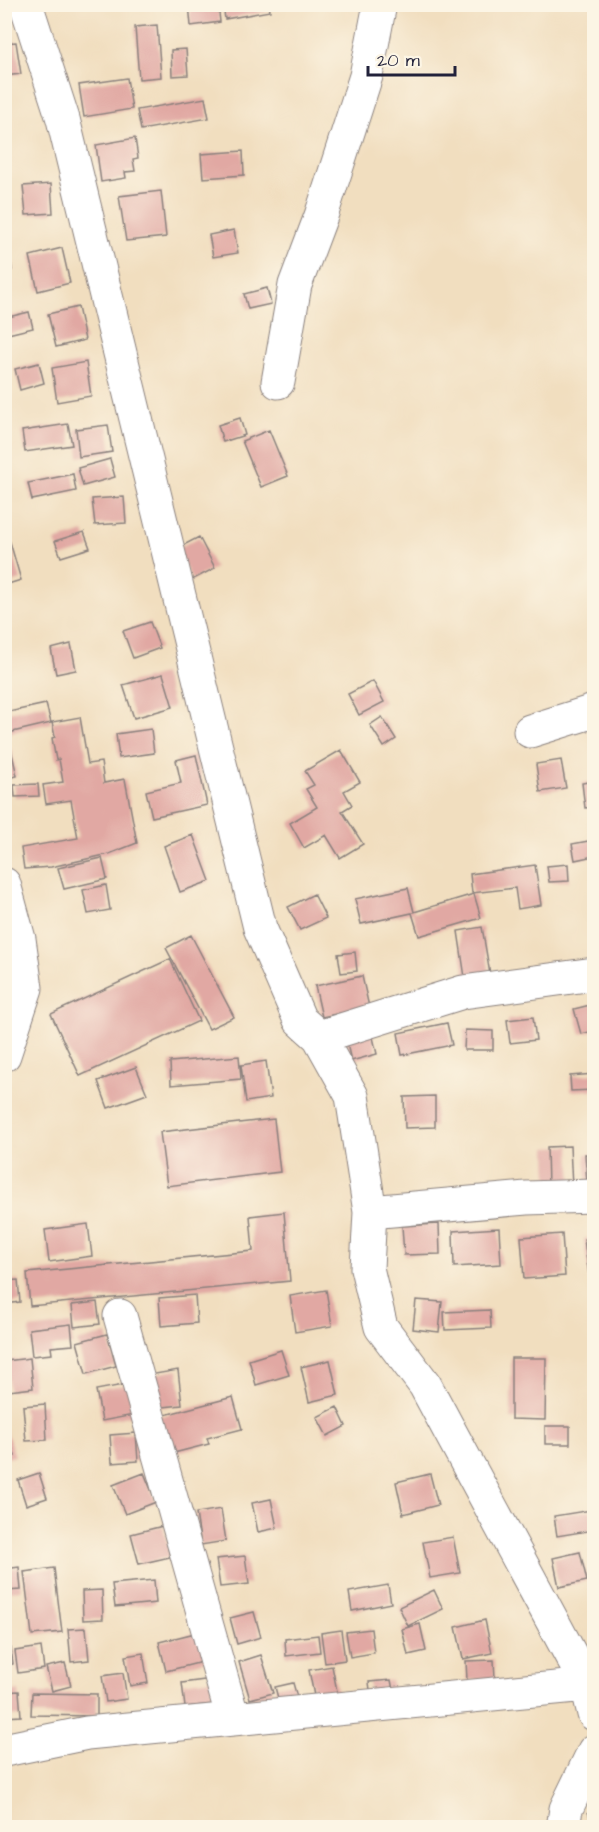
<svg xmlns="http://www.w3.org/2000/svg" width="599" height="1832" viewBox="0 0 599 1832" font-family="'Architects Daughter',sans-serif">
<rect width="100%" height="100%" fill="#fcf5e5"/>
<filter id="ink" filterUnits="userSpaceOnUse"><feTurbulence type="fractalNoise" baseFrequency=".0167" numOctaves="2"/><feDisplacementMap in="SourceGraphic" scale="12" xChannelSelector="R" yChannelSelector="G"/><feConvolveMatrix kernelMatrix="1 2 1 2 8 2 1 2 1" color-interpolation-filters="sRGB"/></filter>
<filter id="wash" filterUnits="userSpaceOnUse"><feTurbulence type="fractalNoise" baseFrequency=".008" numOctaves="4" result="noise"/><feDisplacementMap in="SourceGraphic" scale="24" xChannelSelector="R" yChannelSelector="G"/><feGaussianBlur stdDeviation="1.35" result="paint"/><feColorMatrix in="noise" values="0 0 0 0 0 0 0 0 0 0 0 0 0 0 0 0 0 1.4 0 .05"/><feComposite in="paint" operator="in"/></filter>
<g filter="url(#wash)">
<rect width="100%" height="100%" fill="#f1debf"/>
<g id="blocks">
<path fill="#e1a8a3" d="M189,4H218L220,22L191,26Z
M223,4H269L270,11L225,19Z
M157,25L161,77L139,79L135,27Z
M16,42L21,74L4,76V43Z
M186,49L188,75L172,76L171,50Z
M127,78L132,109L84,117L79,85Z
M205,98L209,118L141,130L137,110Z
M135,138L138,158L133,159L135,171L125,172L126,178L101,182L96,145Z
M243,151L244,175L203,178L201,154Z
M51,184L53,213L26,215L23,186Z
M161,191L166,237L126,241L119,196Z
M234,230L238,253L213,257L209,235Z
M62,248L70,283L38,291L30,256Z
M10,253L12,270L4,271V254Z
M267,288L271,304L248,309L244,294Z
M78,307L85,340L56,347L48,314Z
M29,312L33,328L4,335V318Z
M86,362L91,396L57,402L52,368Z
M39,363L44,383L20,390L15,369Z
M240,418L245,435L223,442L218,425Z
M68,424L72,445L25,452L22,431Z
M108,425L112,452L79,457L76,429Z
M269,430L288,476L261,487L242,441Z
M110,459L115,477L83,486L78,468Z
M73,474L76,491L32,500L28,483Z
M124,497L126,523L95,525L92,499Z
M84,532L90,548L61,557L55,541Z
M199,537L215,568L192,580L176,549Z
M10,542L21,580L5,585V544Z
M150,622L160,648L133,658L123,631Z
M71,644L76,670L56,674L51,649Z
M163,674L173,707L134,718L123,685Z
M373,681L384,702L359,715L348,694Z
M46,704L51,723L4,734V713Z
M80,717L88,764L101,762L104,783L125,779L137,843L109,854L51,867L24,869L21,848L78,838L71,800L46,804L43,785L63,782L59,759L56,760L52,738L55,737L52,722Z
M382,717L396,739L384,747L370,725Z
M151,729L154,753L119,758L116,734Z
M11,749L17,776L4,779V750Z
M341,750L360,782L344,791L352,805L342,811L363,844L340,858L326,835L304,848L290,823L317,807L306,789L314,785L305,771Z
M196,755L207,805L152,817L146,791L181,783L176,760Z
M561,760L566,788L540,792L536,764Z
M594,781V807L585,808L582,783Z
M38,784L39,796L15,797L14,785Z
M193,835L210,881L180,892L164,846Z
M594,840V856L575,860L572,844Z
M102,858L107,879L64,889L58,868Z
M568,864L569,881L549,882L547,866Z
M535,865L541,905L518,909L515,888L472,893L470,874Z
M106,885L110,910L88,914L83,890Z
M408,888L414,912L474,894L481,918L419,936L412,913L361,924L355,899Z
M314,894L326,918L300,930L288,907Z
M482,927L491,980L466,984L458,931Z
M191,935L234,1017L209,1029L166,948Z
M355,952L357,971L341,973L338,954Z
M170,959L199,1021L80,1076L51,1014Z
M362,976L369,1007L322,1017L315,986Z
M594,1004V1031L581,1034L574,1009Z
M533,1017L536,1040L510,1043L507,1020Z
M447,1023L452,1045L402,1055L398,1033Z
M371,1029L377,1054L351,1061L345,1035Z
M465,1030L493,1031V1050H464Z
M239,1056L241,1079L171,1085L170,1062Z
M266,1061L271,1098L246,1102L241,1065Z
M136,1067L147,1094L108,1108L98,1081Z
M594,1074V1090L571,1091L570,1076Z
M435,1096V1127L405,1128L404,1097Z
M274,1119L280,1172L167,1186L160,1132Z
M570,1146L572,1187L548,1188L547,1147Z
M585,1154H594V1183H587Z
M284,1212L290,1281L30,1306L27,1273L253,1251L250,1216Z
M88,1224L92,1256L49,1262L45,1230Z
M439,1224L440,1254L404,1255L402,1226Z
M499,1228L501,1264L454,1267L453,1231Z
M562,1234L565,1276L524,1279L521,1237Z
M594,1237V1275L589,1276L584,1239Z
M18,1280L20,1302L5,1304V1281Z
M326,1290L332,1326L295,1332L290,1296Z
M195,1295L197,1323L161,1326L159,1298Z
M416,1300L442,1302L439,1332L413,1329Z
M97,1302L100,1324L74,1327L72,1305Z
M490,1310L491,1328L445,1330L444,1312Z
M71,1324L73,1345L51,1347L52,1354L32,1356L29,1329Z
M107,1334L116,1366L86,1374L77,1342Z
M281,1350L289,1375L256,1385L249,1360Z
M30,1358L33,1388L9,1391L6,1361Z
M511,1358H546L545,1420L511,1419Z
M330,1360L338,1395L309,1402L301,1367Z
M178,1370L182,1405L153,1408L149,1375Z
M128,1384L134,1415L102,1421L96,1390Z
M233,1397L242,1429L207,1438L209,1444L166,1455L157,1417Z
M45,1404L47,1440L26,1441L23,1406Z
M337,1407L346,1426L327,1436L317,1417Z
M4,1425L15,1456L4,1459Z
M545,1426H570V1444H545Z
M136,1433L138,1461L112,1463L110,1435Z
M39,1473L47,1498L26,1505L18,1480Z
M144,1473L156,1502L125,1514L113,1485Z
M430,1474L438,1505L403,1514L396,1482Z
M271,1499L277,1528L258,1532L252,1503Z
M221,1509L226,1541L201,1545L196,1513Z
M591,1510L594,1530L557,1536L554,1516Z
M163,1526L170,1557L139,1564L131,1534Z
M453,1537L460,1573L430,1578L423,1542Z
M580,1552L587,1581L559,1587L553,1558Z
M245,1556L249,1584L220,1587L216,1559Z
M19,1567L21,1590L5,1591V1569Z
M54,1568L62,1632L32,1635L24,1572Z
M154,1580L156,1603L115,1607L112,1584Z
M388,1585L391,1603L352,1611L349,1592Z
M102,1590L103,1619L83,1620L82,1591Z
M434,1590L443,1609L408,1626L399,1607Z
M254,1612L261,1637L237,1644L230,1618Z
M485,1620L492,1653L463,1659L456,1627Z
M420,1624L426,1651L408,1655L402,1629Z
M86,1628L89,1660L71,1662L68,1629Z
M371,1629L374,1653L350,1657L346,1632Z
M341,1630L345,1660L325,1663L321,1633Z
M199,1632L206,1661L166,1671L159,1642Z
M318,1635L320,1652L286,1656L285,1639Z
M41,1647L44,1669L18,1673L15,1651Z
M11,1648L13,1664L4,1666V1649Z
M143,1653L148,1683L130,1686L125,1656Z
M261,1655L273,1693L250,1699L239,1662Z
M494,1660L495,1679L467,1680L466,1661Z
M65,1663L71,1686L52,1691L46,1667Z
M332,1666L338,1696L315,1701L309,1670Z
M123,1673L127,1699L106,1702L102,1676Z
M212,1679L214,1704L185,1707L182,1683Z
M391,1680L394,1695L371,1698L369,1682Z
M293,1683L297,1697L279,1702L275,1687Z
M19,1691L21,1716L4,1717V1692Z
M32,1693L97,1694V1716L31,1715Z
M594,1809V1827L588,1812Z"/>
</g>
</g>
<g filter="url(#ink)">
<use href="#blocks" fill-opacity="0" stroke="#8a807d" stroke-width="1.5"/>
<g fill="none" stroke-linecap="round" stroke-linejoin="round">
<g stroke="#8a807d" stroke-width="35">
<path id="minor" d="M26,4L63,119L260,928L300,1020L319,1037L352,1096L370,1212L367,1268L381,1327L425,1385L447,1426L587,1685L594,1714
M278,382L295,285L321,216L366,76L380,4
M530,731L594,711
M4,884L19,939L26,988L4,1055
M319,1037L463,992L594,974
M370,1212L526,1198L594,1196
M120,1316L233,1719
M4,1750L87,1733L587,1685
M563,1828L566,1809L594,1751"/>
</g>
<use href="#minor" stroke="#fff" stroke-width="33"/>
</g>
</g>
<rect width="599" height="1832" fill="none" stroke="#fcf5e5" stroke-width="24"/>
<path d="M368 66v9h87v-9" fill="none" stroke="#22223b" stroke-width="3"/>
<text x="377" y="66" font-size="18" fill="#22223b" stroke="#fcf5e5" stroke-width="4.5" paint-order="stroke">20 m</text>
</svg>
